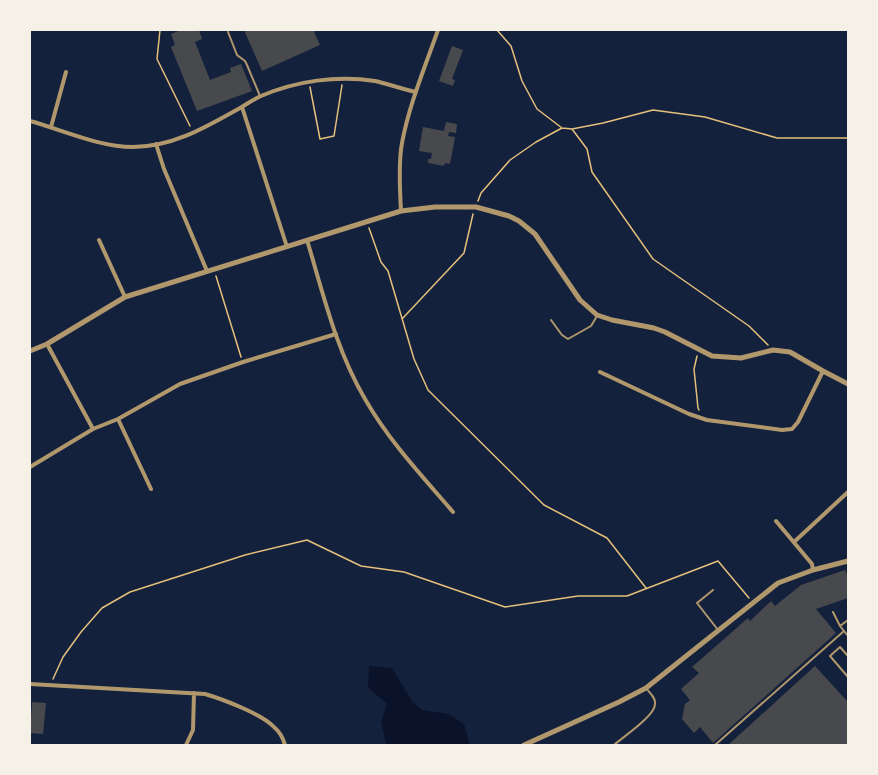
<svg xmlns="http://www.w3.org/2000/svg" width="878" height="775" viewBox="0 0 878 775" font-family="'DejaVu Sans',sans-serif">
<rect width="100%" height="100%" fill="#14213d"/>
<path fill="#0b132b" d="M369,666L392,668L412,701L422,710L448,714L464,724L470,745H386L381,721L387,704L368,688Z"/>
<path fill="#48494c" d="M181,30H199L202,39L195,42L210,80L231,72L230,68L241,64L252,91L197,111L171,47L175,45L171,34Z
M244,30H318L314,32L320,45L262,71Z
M452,46L463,50L452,79L455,80L453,86L439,81Z
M446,122L457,124L456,133L449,132L448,136L455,137L450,164L445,163L444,166L428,163V159H431L432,153L419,151L423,127L444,131Z
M845,570L848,576V598L816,609L836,633L713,743L700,727L694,733L682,719L685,704L690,700L681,689L699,673L692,667L748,618L750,621L771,601L775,606L801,585Z
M815,666L848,702V745H728Z
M32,702L46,703L43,734L30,733Z"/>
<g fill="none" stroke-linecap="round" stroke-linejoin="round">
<path stroke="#e5c07b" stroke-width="1.5" d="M160,30L157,59L190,126
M497,30L511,46L522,81L537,109L562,128
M310,87L320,139L334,136L342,85
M572,129L587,149L592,172L653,259L749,326L768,345
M478,201L481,193L510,160L536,142L562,128L572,129L603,123L653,110L705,117L777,138H848
M369,228L381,262L388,271L414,359L428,390L544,505L607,538L646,588
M216,276L241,357
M402,319L464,253L473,214
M697,356L694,369L698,408L699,410
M53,679L63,657L81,632L102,608L130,592L245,555L307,540L361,566L404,572L505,607L578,596H627L718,561L749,598"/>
<path stroke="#b1986c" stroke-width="2" d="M228,32L237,55L245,61L247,65L260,96
M551,320L562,335L568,339L591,326L597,316
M713,590L697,603L718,630
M833,612L840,626L848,636
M840,626L848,620
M848,656L840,647L830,656L848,677
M614,745C623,737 655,716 655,704C656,698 650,693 646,688
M715,745L844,631"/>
<path stroke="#b1986c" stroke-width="4" d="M242,107L287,247
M30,121C63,130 99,147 133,147C173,147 206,127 240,108C247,104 254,99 261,96C296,81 337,75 375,81C388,84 402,89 416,92
M51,127L66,72
M156,144L164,169L207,271
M401,211C400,191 398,163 402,143C409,105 425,67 438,30
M99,240L125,297
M307,240C323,293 336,350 365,399C389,441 422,476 453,512
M47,344L93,429
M600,372L689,414L707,420L782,430L792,429L798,422L823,371
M118,419L151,489
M30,467L93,429L118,419L180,384L243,362L336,334
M776,521L812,564L813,570
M794,542L848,492
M30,684L205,694C222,699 262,714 274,727C280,732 283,738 285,745
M186,745L193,730L194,693"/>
<path stroke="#b1986c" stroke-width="5" d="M30,351L47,344L125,297L401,211L435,207H476L509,216L519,221L535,234L580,300L597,315L612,320L654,328L665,332L712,356L741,358L773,350L790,352L823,371L848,384
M524,745L619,702L646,688L778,583L813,570L848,561"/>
</g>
<rect width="878" height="775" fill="none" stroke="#f6f1e7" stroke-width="62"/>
</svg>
